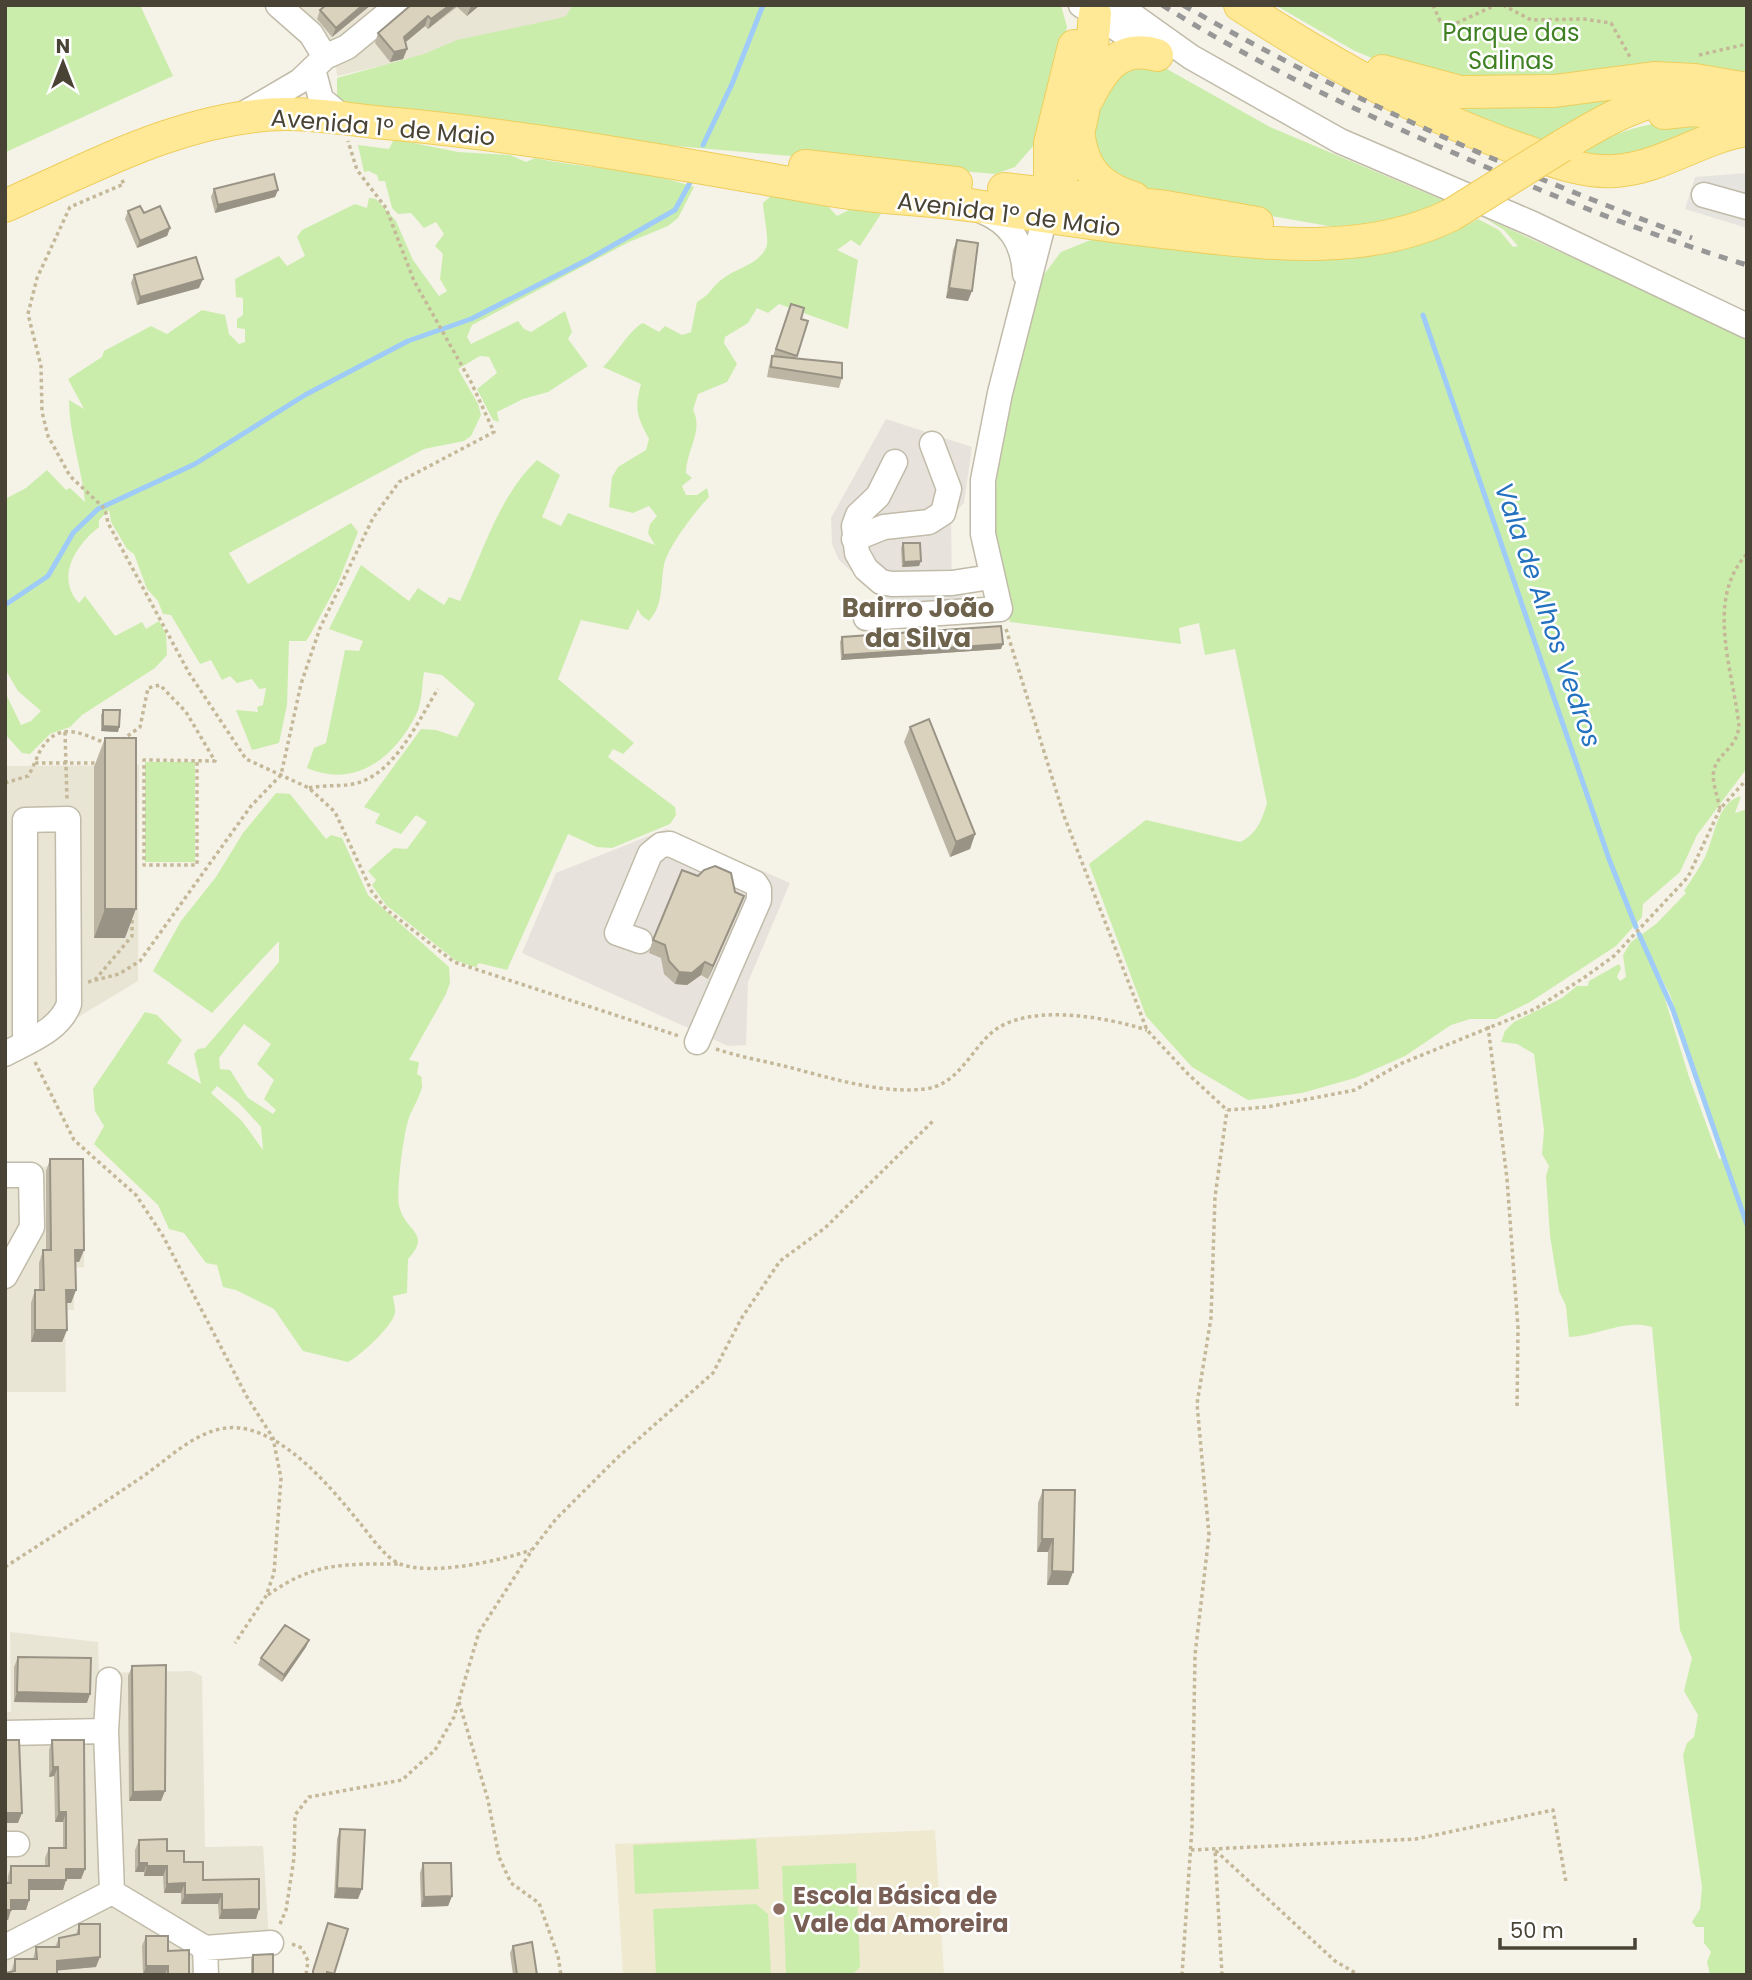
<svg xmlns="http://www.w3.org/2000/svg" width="1752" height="1980" viewBox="0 0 1752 1980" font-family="Poppins,sans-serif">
<rect width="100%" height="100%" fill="#f5f2e7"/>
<path fill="#e9e5d5" d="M290,5H589L570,22L337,76L334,44Z
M139,765L138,981L5,1061V766Z
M84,1166V1267L74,1268V1310H65L66,1392H5V1167Z
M10,1632L98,1642L99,1673L192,1671L202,1676L205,1847L263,1846L269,1938L218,1940V1975H5V1712H11Z"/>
<path fill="#e7e3dc" d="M886,419L972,447L964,503L951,517L952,592L871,589L839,560L832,544L831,518Z
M666,829L790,883L748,982L746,1045L728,1046L522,953L556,873Z"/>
<path fill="#efe9d0" d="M935,1830L944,1975H623L615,1844Z"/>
<path fill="#cbedac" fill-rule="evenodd" d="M5,5H140L173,76L6,152Z
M573,5H1061L1067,27L1034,145L1015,167L995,174L653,144L342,104L337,99V78L424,54L457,40L556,19L566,16Z
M1275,5H1747V78L1489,85L1398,69L1353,50Z
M1158,64L1270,127L1445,201L1402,220L1340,228L1127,191L1090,147L1105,82L1117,67Z
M1644,85L1534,145L1425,92Z
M1723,119L1652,154L1571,160C1623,123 1661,120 1723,119Z
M394,139L458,152L510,155L526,162L535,158C588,169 642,169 694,187L678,218L668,226L629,242L472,325L467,337L471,344L518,321L524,329L531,332L565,311L572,332L568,339L588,366L548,392L523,399L497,412L499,422L493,420L477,389L497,373L489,357L480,356L458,369L478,404L481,415L471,436L464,441L424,449L229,553L248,584L351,523L358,532L338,583L310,635L306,641H289L287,705L279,743L252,750L236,710L258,712L257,707L263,705L266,688L259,689L252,679L237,683L230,676L222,680L211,660L200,664L171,615L163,614L158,601L147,589L134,554L127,549L111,522L109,510L99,520V527C76,545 55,577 79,603L85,596L115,636L142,622L146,629L159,621L166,634L167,655L155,668L82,715L70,727L50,734L30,754L22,753L5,734V683L7,696L21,725L31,721L41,711L18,691L5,669V499L26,488L47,470L66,490L70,488L85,502C82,469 69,434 69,400L84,409L68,379L102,357L104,351L151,326L167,334L202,310L225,315L229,334L239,344L245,342V329L237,328V319L243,315V298L236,297L235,279L279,256L287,266L305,256L297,237L302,230L355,204L367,208L369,198L376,199L396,221L413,260L439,296L447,291L440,279L443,254L435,246L444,234L436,222L424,228L411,213L398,214L392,208L385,181H379L377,175L369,171L364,172L358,145L389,149Z
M771,196L825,203L837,216L857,206L881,214L860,246L851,240L837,250L858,260L848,329L779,304L768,313L757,308L748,323L725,337L724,343L737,364L727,382L698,394L693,410C704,431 686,451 686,473L692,478L682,486L686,495H697L707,488L709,497C697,509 667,548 664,565C660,585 664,604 649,621L641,615L638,609L628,630L581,620L558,679L634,743L623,754L613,749L608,757L675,807L676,815L670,824L612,848L597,847L568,834L507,970L479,963L476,967L471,966L455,960L386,905L372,885L376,880L368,871L394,848L407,849L427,822L416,815L401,834L375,823L380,814L364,807L421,729L436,730L457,737L475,704L442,675L424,672C422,685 422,703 416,715C394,758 355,789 307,768L314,748L326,743L345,650L359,651L363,641L329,629L361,565L409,601L418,588L444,605L449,597L460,601C483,553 498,497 537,460L560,475L542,517L561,526L568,513L655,545L648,533L650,524L657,516L649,506L633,513L609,507L612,477L618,467L646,450L649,439C637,416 634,410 641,384L603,367C615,356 630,329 643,323L659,332L665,326L682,335L691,332L697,302C712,293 710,289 721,280C735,268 757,266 766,248C770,240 763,214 763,203Z
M1483,217L1747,337V768L1697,835L1680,872L1643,904L1642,917L1616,946L1530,1002L1496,1019H1470L1451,1025L1405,1056L1355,1078L1302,1093L1248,1100L1192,1067L1146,1016L1089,864L1146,820L1240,842C1257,834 1262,820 1267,803L1235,649L1205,655L1199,623L1179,628L1181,644L1010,622C973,499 1012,396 1042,277L1061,252L1093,239C1143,243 1193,247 1243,250C1335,257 1394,265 1478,219L1499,230L1513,247L1518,246L1504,230Z
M145,762H195V862H145Z
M276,793L290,794L326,839L331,835L342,838L368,895L449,967L450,983L446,994L409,1060L419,1062L417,1074L422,1077C421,1080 422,1083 422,1086C423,1089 412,1111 410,1115C404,1128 396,1191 399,1205C404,1232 433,1232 408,1259L407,1293L393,1296C393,1301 396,1309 395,1313C392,1327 360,1356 348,1362L303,1351L274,1309L236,1290L223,1287L217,1265L206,1263L184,1233L169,1229L158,1205L94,1144L104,1126L95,1111L93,1089L145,1012L157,1015L182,1040L167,1063L201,1084L194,1054L198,1049L205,1048L279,962V941L212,1013L153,971L181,921L216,877L243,833ZM244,1024L271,1044L257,1064L274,1080L264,1099L276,1110L273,1114L248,1098L230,1070L220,1069L219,1058ZM217,1086L239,1103L261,1127L263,1150L242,1121L211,1093Z
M1741,796L1735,813L1747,809V1975H1710L1707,1962L1711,1952L1704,1943V1927H1696L1692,1922L1700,1909L1702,1887L1683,1755L1687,1743L1694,1737L1698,1715L1684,1691L1692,1658L1680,1630L1652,1327C1624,1319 1598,1336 1569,1337L1566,1306L1559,1291L1550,1236L1546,1176L1549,1166L1542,1154L1544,1130L1534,1054L1517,1044L1501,1042L1505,1031L1514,1022L1562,998L1577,986H1588L1589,981L1619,964L1621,968L1617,977L1620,981L1626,977L1623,955L1631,942L1656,924L1686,893L1684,891C1691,880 1699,869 1705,857C1715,837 1716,803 1741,796ZM1654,963L1670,995L1726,1158L1719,1159L1689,1077Z
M756,1839L759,1889L635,1894L633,1845Z
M856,1863L860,1967L852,1975H786L782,1866Z
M756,1904L768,1914L771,1975H656L653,1909Z"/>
<path fill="#e6e4df" d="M1747,173V228L1685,209L1695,177Z
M961,593L973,605L884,610L876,597Z"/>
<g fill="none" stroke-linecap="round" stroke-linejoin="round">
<path stroke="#9ecbf7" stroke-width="5" d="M703,145L732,84L763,5
M1423,315L1609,859L1636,927
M5,605L48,576L73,533L98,509L195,464L305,395L408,341L471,319L589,259L675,210L692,179
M1639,934L1673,1010L1747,1225"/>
<g stroke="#c1bba9" stroke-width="27">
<path id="minor" d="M278,5L311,34L325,57
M1081,5L1157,55
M1118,5L1191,57L1340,141L1533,224L1747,326
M313,69L321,99L346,120
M245,113L300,81L325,57L347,47L398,5
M1704,195L1747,207
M982,211C1011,223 1023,243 1025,274
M895,462L878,496L858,515L854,526L857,553L866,569L881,582L892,584L952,583L991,577
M854,539L884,527L929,522L943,513L949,489L932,444
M866,618L1000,609L983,534V480L1000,393L1045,217
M640,941L617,933L650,854L661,845L670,844L755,883L759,889V900L697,1042
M5,1054C29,1041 60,1030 69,1004L68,819L25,820V1043
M5,1175H31L32,1227L5,1276
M106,1731L109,1680
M5,1733L106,1731L112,1892L5,1947
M5,1844H17
M112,1892L205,1948L206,1975
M205,1948L271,1943"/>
</g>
<g stroke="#eece5c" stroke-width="34">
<path id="major" d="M1240,5C1330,63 1426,118 1528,152C1556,162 1585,173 1615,171C1662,168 1701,137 1747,130
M1382,71L1460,92L1554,91L1654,78L1695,80L1747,89
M1088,98C1103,68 1120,44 1157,55
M1664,113L1692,110L1747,115
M1078,128C1081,167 1097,187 1134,198
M1562,146C1603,121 1643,97 1692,95
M805,166L956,183
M1004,189L1166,207L1257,223
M1050,194V143L1074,46
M5,206C92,167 188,115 285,114C322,114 360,121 396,124C544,138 690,166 836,191C885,199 934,199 983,207C1052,218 1120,228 1189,235C1276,245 1369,255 1451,215
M1046,212C1052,191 1064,173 1072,153C1087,110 1091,60 1095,14"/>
</g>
<path stroke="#c4b899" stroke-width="3.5" stroke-dasharray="3.5 3.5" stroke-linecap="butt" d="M1433,5L1440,21L1452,25L1496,5
M1503,5L1531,20L1584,19L1611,23L1630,57
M1699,55L1747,44
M122,180L124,184L70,207L37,278L28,314L41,366L42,412L48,436L70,476L105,509L108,523L189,673L246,759L309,788L335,812L372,892L387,910L454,962L679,1036
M1006,629L1064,816L1147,1030L1188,1074L1227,1110L1267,1107L1355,1090L1400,1064L1535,1009L1585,977L1614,956L1688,877L1720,809L1747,779
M65,732L67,800
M122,740L140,727L148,688L160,685L186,712L215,761L144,760V865H197V760
M35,763H97
M5,783L28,776C33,768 36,759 40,751C58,720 81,733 105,743
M309,788C327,784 347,788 363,781C398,767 419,719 438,689
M1720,809C1718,797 1711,781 1714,770C1718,753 1736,749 1739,727C1734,672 1704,600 1747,554
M95,980L132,936V917
M88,982L119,974L140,961L251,806L281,775L301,684L320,628L373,518L399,482L494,432L471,382L414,281L386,208L357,170L348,141
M1488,1026L1507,1179L1518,1328L1517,1409
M716,1049C740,1057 764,1061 788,1067C831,1078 880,1094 925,1089C956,1085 968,1056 988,1036C1022,1001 1106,1017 1147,1030
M35,1062L74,1140L136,1195L163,1236L247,1397L273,1438L281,1478L274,1573L266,1596L235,1643
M5,1567C50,1538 95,1509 139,1479C165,1462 189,1436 220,1429C273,1417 329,1485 359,1522C370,1535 384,1557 400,1564C432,1576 500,1561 531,1550
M268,1595C313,1562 345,1564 399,1564
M459,1702L488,1800L499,1857L511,1883L539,1903L558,1956L561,1975
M1191,1850L1416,1839L1553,1810L1566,1882
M280,1924L286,1910L294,1858L295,1815L309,1797L402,1780L435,1750L454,1717L479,1632L532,1550L556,1519L617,1458L713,1373L741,1319L780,1261L825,1228L933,1121
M292,1944L302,1948L308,1961L306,1975
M1182,1975L1192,1827L1195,1655L1209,1535L1197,1404L1211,1318L1215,1197L1227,1110
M1222,1975L1215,1850L1335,1961L1359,1975"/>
<use href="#minor" stroke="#fff" stroke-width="24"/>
<use href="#major" stroke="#ffe996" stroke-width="32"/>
<path stroke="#979797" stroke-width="5" stroke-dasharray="9 9" stroke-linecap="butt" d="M1162,5C1251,61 1348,107 1445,149C1544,193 1643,233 1747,265
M1183,5C1345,98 1517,173 1692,238"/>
<g stroke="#eece5c" stroke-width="34" stroke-linecap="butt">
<path id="major-bridge" d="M1451,215L1562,146"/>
</g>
<use href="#major-bridge" stroke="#ffe996" stroke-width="32"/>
</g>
<path fill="#bcb5a3" d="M326,5H371L332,37L317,19L320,10Z
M411,5H480L467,16L457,7L428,29L425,26L405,42L407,49L403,59L390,62L375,43L378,33Z
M214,189L278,190L275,197L215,213L211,197Z
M128,211L144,213L170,228L167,236L137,248L125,219Z
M957,240L968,301L946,298L953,250Z
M134,275L199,288L137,305L131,283Z
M791,304L801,319L808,321L796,358L842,378L839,388L767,377L769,366L772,356H773Z
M903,543L919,566L902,567L901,548Z
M842,637L1001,649L841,660L840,642Z
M103,710L119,727L118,732L101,731V715Z
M910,727L975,834L970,849L950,857L904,742Z
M105,738L125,938H94V767Z
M739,909L708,979L701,975L687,985L675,984L664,974L661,958L649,953L653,940Z
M50,1159L84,1250L79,1262H75L76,1290L71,1303H67V1330L62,1342H31V1303L35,1290H39V1263L43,1250H46V1171Z
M1043,1490L1073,1572L1068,1585H1047L1048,1552H1037L1038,1503Z
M309,1640L306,1647L282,1682L258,1665L261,1658Z
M18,1657L87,1703L14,1702V1667Z
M132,1666L161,1801H129L128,1676Z
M52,1740L85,1869L81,1879H66L63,1890H29V1900L26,1910H11L8,1920H5L8,1876L11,1866H45V1858L49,1848H63V1822H55L54,1776L49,1777V1750Z
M340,1829L358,1899L334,1898L337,1839Z
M139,1840L167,1851L184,1862L203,1880L259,1909L256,1919H219L218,1904H181V1893H164L163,1876H144V1872H135V1850Z
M423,1863L452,1896L448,1906L421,1907L420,1873Z
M79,1924L96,1967L57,1970L11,1972L15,1959H33L36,1947H55L59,1938L76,1935Z
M146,1936L168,1951L189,1975H143L142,1946Z
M513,1946L537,1975H513L510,1953Z
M253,1955L273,1975H251V1959Z"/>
<path fill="#999385" d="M363,5H371L332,37L336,28Z
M450,5H457L428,29L431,19Z
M472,5H480L467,16L471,6Z
M428,16L425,26L400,47L404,37Z
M407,49L403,59L390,62L394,52Z
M278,190L275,197L215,213L218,205Z
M170,228L167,236L137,248L140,241Z
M203,279L199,288L137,305L140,297Z
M949,288L972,291L968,301L946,298Z
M921,561L919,566L902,567L904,562Z
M1003,644L1001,649L841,660L843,655Z
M103,726L119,727L118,732L101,731Z
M975,834L970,849L950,857L956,842Z
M744,896L739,909L708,979L713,966Z
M105,909H136L125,938H94Z
M705,962L701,975L687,985L675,984L679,972Z
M75,1250H84L79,1262H71Z
M66,1290H76L71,1303H62Z
M35,1330H67L62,1342H31Z
M1042,1539H1053L1048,1552H1037Z
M1052,1571L1073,1572L1068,1585H1047Z
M309,1640L306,1647L282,1682L284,1675Z
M17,1692L90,1694L87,1703L14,1702Z
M53,1767H58L54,1776L49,1777Z
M165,1791L161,1801H129L133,1792Z
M59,1812H66L63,1822H55Z
M5,1813H22L18,1823H5Z
M139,1863H147L144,1872H135Z
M147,1866H167L163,1876H144Z
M66,1869H85L81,1879H63Z
M29,1880H66L63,1890H26Z
M185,1883L181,1893H164L167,1884Z
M337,1888L362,1889L358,1899L334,1898Z
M222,1894L218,1904H181L185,1895Z
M452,1896L448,1906L421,1907L424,1897Z
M11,1900H29L26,1910H8Z
M259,1909L256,1919H219L222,1910Z
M5,1910H11L8,1920H5Z
M100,1957L96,1967L53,1971L57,1961Z
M146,1966H168L165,1975H143Z"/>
<path fill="#dbd2be" stroke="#999385" stroke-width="2" d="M326,5H363L336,28L320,10Z
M411,5H450L431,19L428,16L404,37L407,49L394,52L378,33Z
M274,174L278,190L218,205L214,189Z
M140,206L144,213L160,206L170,228L140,241L128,211Z
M957,240L978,243L972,291L949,288Z
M196,257L203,279L140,297L134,275Z
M791,304L804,308L801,319L808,321L797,356L776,349Z
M772,356L842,363V378L771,367Z
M903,543H920L921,561L904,562Z
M1001,626L1003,644L843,655L842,637Z
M103,710H120L119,727L103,726Z
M929,719L975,834L956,842L910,727Z
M105,738H136V909H105Z
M715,866L731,873L735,892L744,896L713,966L705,962L692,973L679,972L669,961L665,945L653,940L682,870L698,876L704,870Z
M50,1159H83L84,1250H75L76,1290H66L67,1330H35V1290H44L43,1250H51Z
M1043,1490H1075L1073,1572L1052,1571L1053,1539H1042Z
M285,1625L309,1640L284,1675L261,1658Z
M18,1657L91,1658L90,1694L17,1692Z
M166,1665L165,1791L133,1792L132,1666Z
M5,1740H19L22,1813H5Z
M52,1740H84L85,1869H66V1880H29V1900H11V1910H5V1883H11V1866H49V1848H66V1812H59L58,1767H53Z
M340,1829L365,1830L362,1889L337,1888Z
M167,1839V1851H184V1862H203V1880L259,1879V1909L222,1910V1894L185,1895V1883L167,1884V1866H147V1863H139V1840Z
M423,1863H451L452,1896L424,1897Z
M328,1923L348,1929L334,1974L327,1972V1975H313V1971Z
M79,1924H100V1957L57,1961V1975H5V1973L15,1971V1959H37L36,1947H59V1938L79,1934Z
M146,1936H168V1951L189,1950V1975H168V1966H146Z
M532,1942L537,1975H517L513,1946Z
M273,1954V1975H253V1955Z"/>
<circle fill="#8d6e63" stroke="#fff" stroke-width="2.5" cx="779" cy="1909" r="7"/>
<g text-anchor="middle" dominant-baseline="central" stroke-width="5" stroke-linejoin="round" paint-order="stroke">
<g font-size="24" fill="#3f8023" stroke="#fff">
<text x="1511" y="32">Parque das<tspan x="1511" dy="28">Salinas</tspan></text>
</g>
<g font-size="24" fill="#494335" stroke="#fff">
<text transform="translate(383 127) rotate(5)">Avenida 1º de Maio</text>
<text transform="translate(1009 214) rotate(7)">Avenida 1º de Maio</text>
</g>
<g font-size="24" font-weight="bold" fill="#785e54" stroke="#fff" text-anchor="start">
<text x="793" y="1895">Escola Básica de<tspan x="793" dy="28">Vale da Amoreira</tspan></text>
</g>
<g font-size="26" font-weight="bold" fill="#6d624b" stroke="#fff">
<text x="918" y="608">Bairro João<tspan x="918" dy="30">da Silva</tspan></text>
</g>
<g font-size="26" font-style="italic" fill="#2471bf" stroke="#fff">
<text transform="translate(1548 615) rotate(71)">Vala de Alhos Vedros</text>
</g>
</g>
<rect width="1752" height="1980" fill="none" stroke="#494335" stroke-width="14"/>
<g transform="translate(63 63)" stroke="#ffffff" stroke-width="5" paint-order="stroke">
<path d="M0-5L12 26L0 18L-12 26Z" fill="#494335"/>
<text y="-10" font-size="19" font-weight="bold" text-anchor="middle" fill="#494335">N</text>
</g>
<path d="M1500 1938v10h135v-10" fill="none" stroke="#494335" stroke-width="3.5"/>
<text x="1510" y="1938" font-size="21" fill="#494335" stroke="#ffffff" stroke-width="5" paint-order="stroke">50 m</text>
</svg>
